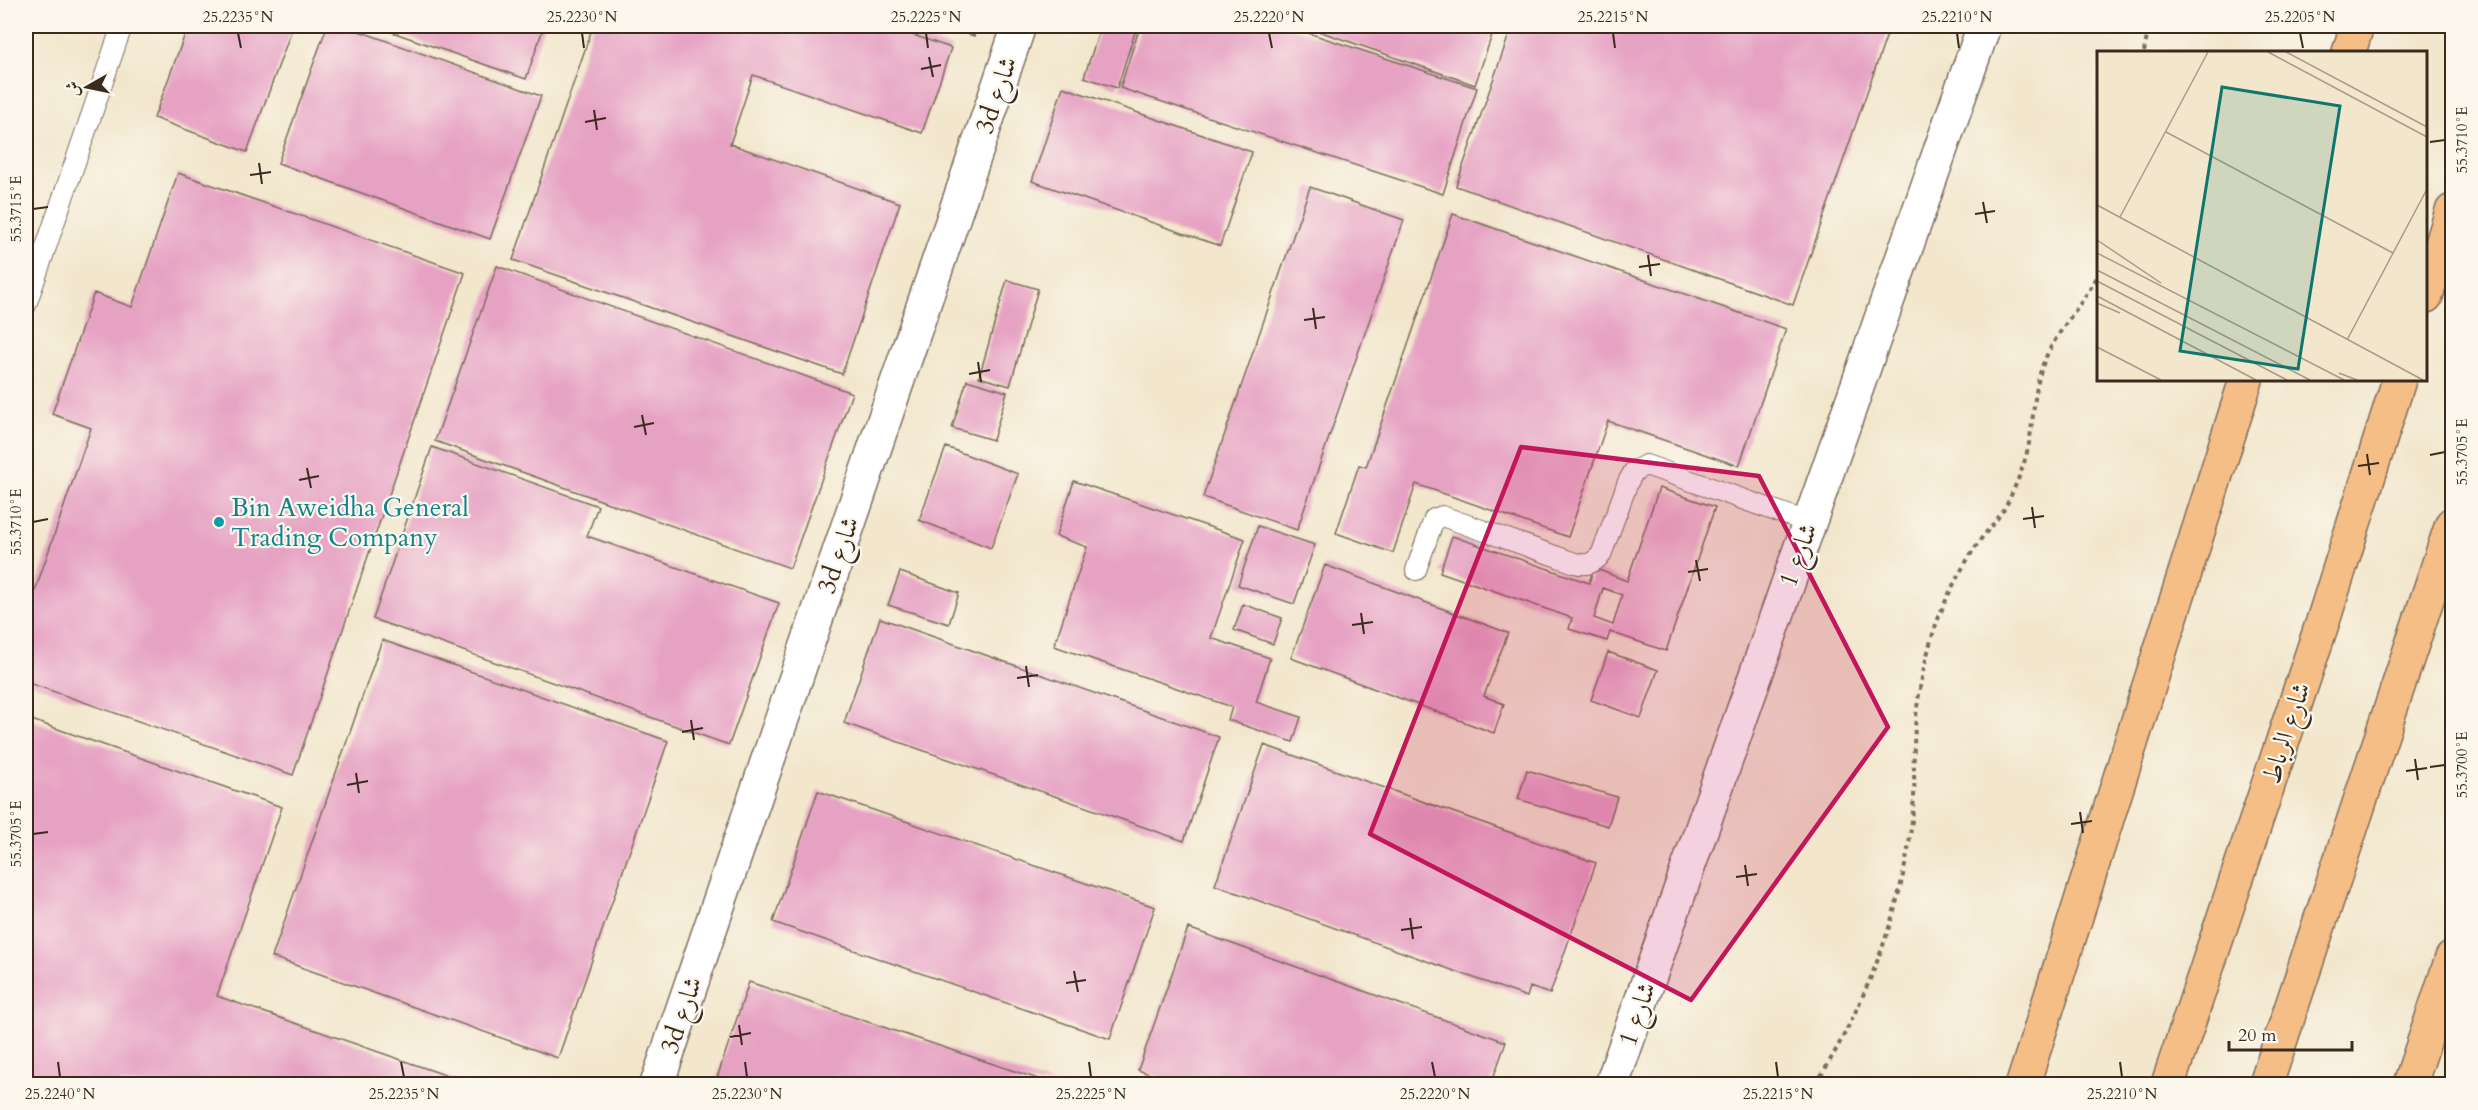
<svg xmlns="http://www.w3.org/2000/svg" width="2478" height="1110" viewBox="0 0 2478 1110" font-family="Cardo,Amiri,serif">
<rect width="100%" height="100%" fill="#fbf7ec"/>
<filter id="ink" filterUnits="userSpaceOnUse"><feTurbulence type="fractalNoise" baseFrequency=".0167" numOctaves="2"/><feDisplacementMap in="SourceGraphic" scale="12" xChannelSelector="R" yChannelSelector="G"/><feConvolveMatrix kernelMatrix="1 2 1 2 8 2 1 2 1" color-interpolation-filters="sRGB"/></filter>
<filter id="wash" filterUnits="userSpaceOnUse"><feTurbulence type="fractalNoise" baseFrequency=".008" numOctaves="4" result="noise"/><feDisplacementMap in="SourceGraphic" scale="24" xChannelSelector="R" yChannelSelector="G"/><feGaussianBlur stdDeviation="1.35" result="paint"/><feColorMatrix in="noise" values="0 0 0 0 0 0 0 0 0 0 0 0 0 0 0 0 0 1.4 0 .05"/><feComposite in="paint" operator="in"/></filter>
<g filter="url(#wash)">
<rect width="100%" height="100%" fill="#f2e6cc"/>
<g id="blocks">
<path fill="#e6a2c3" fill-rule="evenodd" d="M188,26H293L247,152L154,118Z
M327,26H345L541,96L490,239L278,163Z
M375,26H544L526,79Z
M593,26H887L951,48L922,133L753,75L730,144L900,203L842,374L513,260Z
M945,26H977L974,36Z
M1101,26H1137L1117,88L1084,77Z
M1140,26H1287L1477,88L1443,194L1120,88Z
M1304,26H1495L1475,85Z
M1512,26H1890L1793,305L1456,186Z
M1063,87L1252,152L1220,246L1032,181Z
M178,173L465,273L293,775L26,682V617L91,428L52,414L94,293L132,307Z
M1310,187L1404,220L1297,530L1203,497Z
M1453,214L1786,329L1739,466L1608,421L1568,537L1416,484L1393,553L1336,533L1359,465L1366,467Z
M497,266L852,393L790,568L435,441Z
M1007,280L1038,289L1010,386L979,377Z
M967,380L1007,392L993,440L952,428Z
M432,447L598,506L587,536L779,603L729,745L373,619Z
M946,447L1018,474L991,548L919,520Z
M1074,481L1245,539L1211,638L1270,658L1256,702L1301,717L1293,742L1228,720L1232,707L1054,646L1087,547L1056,536Z
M1659,488L1715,507L1666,651L1610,632L1607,641L1569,629L1572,618L1440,572L1452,536L1589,583L1594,568L1627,581ZM1603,588L1622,595L1613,625L1594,618Z
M1258,526L1315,545L1294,604L1238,585Z
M1325,565L1508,633L1484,696L1504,704L1494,733L1291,658Z
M900,572L959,593L949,624L888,605Z
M1243,604L1282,618L1273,644L1234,630Z
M880,618L1219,737L1184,841L844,723Z
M382,640L668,741L558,1058L272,957Z
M1608,652L1658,670L1641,718L1591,700Z
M26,718L282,807L217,996L471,1084H26Z
M1264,745L1596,863L1550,994L1530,987L1527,997L1215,885Z
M1527,770L1617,797L1608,826L1518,799Z
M818,791L1155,907L1110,1039L773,922Z
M1188,928L1506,1042L1491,1084H1178L1138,1070Z
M749,982L1053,1084H715Z"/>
</g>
</g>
<g filter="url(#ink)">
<use href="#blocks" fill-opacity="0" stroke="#7b6c5b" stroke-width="1.5"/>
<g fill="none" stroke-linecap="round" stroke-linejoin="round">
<g stroke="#7b6c5b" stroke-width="22">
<path id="service" d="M26,305L122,26
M1416,570L1434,519L1442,516L1575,563C1587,566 1592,564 1601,555L1628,482L1634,471L1646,465L1810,523"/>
</g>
<g stroke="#7b6c5b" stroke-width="36">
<path id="minor" d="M657,1084L1019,26
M1612,1084L1984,26"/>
</g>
<g stroke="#7b6c5b" stroke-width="36">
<path id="motorway" d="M2349,52L2357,26
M2426,296L2452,211
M2023,1084L2246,380
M2168,1084L2324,618L2399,380
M2266,1084L2452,524
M2410,1084L2452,958"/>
</g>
<path stroke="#7b6c5b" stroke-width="4" stroke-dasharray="4.5 4.5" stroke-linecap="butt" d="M2144,52L2149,26
M1816,1084C1869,998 1908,899 1914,796C1915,780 1913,763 1914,746C1915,711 1921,677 1930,644C1939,610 1957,575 1976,546C1986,531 2000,518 2008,502C2015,487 2022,471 2026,456C2034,428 2032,397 2042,367C2054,332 2083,306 2098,274"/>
<use href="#service" stroke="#fff" stroke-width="20"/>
<use href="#minor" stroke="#fff" stroke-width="33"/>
<use href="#motorway" stroke="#f6be87" stroke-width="33"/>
</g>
</g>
<path fill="#c2185b" fill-opacity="0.2" stroke="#c2185b" stroke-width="4.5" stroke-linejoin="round" d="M1521,447L1759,476L1888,727L1691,1000L1370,834Z"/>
<path fill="none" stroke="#3b2a1e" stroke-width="2" d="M238,33L241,48M582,33L584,48M926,33L928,48M1269,33L1272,48M1613,33L1615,48M1957,33L1959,48M2300,33L2303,48M929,57L933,77M921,69L941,65M594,110L597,130M585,122L606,118M2430,142L2445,140M259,163L262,184M250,175L271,172M1983,202L1987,223M33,209L48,207M1975,214L1995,211M1648,255L1651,276M1639,267L1660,264M1313,308L1316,329M1304,320L1325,317M978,362L981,382M969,374L990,370M642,415L646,435M634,427L654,423M2367,454L2370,475M2430,455L2445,452M2358,466L2379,463M307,468L311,488M299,480L319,476M2032,507L2035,528M2023,519L2044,516M33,522L48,519M1696,560L1700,581M1688,572L1708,569M1361,613L1364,634M1352,625L1373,622M1026,666L1029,687M1017,678L1038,675M691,720L694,740M682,732L703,728M2415,759L2418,780M2430,767L2445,765M2406,771L2427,768M356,773L359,793M347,785L368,781M2080,812L2083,833M2071,824L2092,821M33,834L48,832M1745,865L1748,886M1736,877L1757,874M1410,918L1413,939M1401,930L1422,927M1074,971L1078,992M1066,983L1086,980M739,1025L742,1045M730,1037L751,1033M58,1062L60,1077M401,1062L404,1077M745,1062L747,1077M1089,1062L1091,1077M1432,1062L1435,1077M1776,1062L1778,1077M2120,1062L2122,1077"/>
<circle fill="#0f9aa8" stroke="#fbf7ec" stroke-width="2" cx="219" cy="522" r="6"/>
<g text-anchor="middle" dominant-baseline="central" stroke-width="4.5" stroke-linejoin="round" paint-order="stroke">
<g font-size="26" fill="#3b2a1e" stroke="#fbf7ec">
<text transform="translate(996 95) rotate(-71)">3d شارع</text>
<text transform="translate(838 555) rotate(-71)">3d شارع</text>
<text transform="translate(1798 555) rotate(-70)">شارع 1</text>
<text transform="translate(2286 733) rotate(-72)">شارع الرباط</text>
<text transform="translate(1637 1014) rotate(-71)">شارع 1</text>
<text transform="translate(681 1015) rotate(-71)">3d شارع</text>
</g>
<g font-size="26" fill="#0d838f" stroke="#fbf7ec" text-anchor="start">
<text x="231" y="507">Bin Aweidha General<tspan x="231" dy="30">Trading Company</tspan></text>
</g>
</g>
<g transform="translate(2097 51)">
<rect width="330" height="330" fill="#f2e6cc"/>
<path fill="none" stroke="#a99b86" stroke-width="1.5" d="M171,1L330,86M189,1L330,76M69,81L296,202M0,154L326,329M23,166L111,1M0,189L64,232M0,202L247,329M0,219L213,329M0,230L190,329M0,245L159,329M0,252L23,262M250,289L330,138M0,296L64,329M242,322L260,329"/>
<path fill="#0f766e" fill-opacity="0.15" stroke="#0f766e" stroke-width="3" d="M125,36L243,55L201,318L83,300Z"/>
<rect width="330" height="330" fill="none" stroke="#3b2a1e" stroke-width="3"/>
</g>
<rect width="2478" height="1110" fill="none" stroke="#fbf7ec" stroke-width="66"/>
<g transform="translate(87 87) rotate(261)" stroke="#fbf7ec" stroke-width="4.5" paint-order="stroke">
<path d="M0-4.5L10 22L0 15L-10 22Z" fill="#3b2a1e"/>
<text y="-9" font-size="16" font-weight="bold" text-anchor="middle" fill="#3b2a1e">ش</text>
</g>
<path d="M2229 1041v9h123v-9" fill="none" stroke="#3b2a1e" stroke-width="3"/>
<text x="2238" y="1041" font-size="18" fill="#3b2a1e" stroke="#fbf7ec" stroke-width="4.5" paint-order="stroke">20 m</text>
<rect x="33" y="33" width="2412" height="1044" fill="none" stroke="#3b2a1e" stroke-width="2"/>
<g font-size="15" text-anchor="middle" fill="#3b2a1e">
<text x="238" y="22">25.2235°N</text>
<text x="582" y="22">25.2230°N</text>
<text x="926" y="22">25.2225°N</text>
<text x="1269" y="22">25.2220°N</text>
<text x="1613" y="22">25.2215°N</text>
<text x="1957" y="22">25.2210°N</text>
<text x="2300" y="22">25.2205°N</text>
<text transform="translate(2462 140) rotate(-90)" y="5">55.3710°E</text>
<text transform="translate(16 209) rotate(-90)" y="5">55.3715°E</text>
<text transform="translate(2462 452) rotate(-90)" y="5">55.3705°E</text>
<text transform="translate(16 522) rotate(-90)" y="5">55.3710°E</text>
<text transform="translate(2462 765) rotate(-90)" y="5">55.3700°E</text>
<text transform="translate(16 834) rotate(-90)" y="5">55.3705°E</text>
<text x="60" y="1099">25.2240°N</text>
<text x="404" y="1099">25.2235°N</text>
<text x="747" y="1099">25.2230°N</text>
<text x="1091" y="1099">25.2225°N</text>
<text x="1435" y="1099">25.2220°N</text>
<text x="1778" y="1099">25.2215°N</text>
<text x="2122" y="1099">25.2210°N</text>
</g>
</svg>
